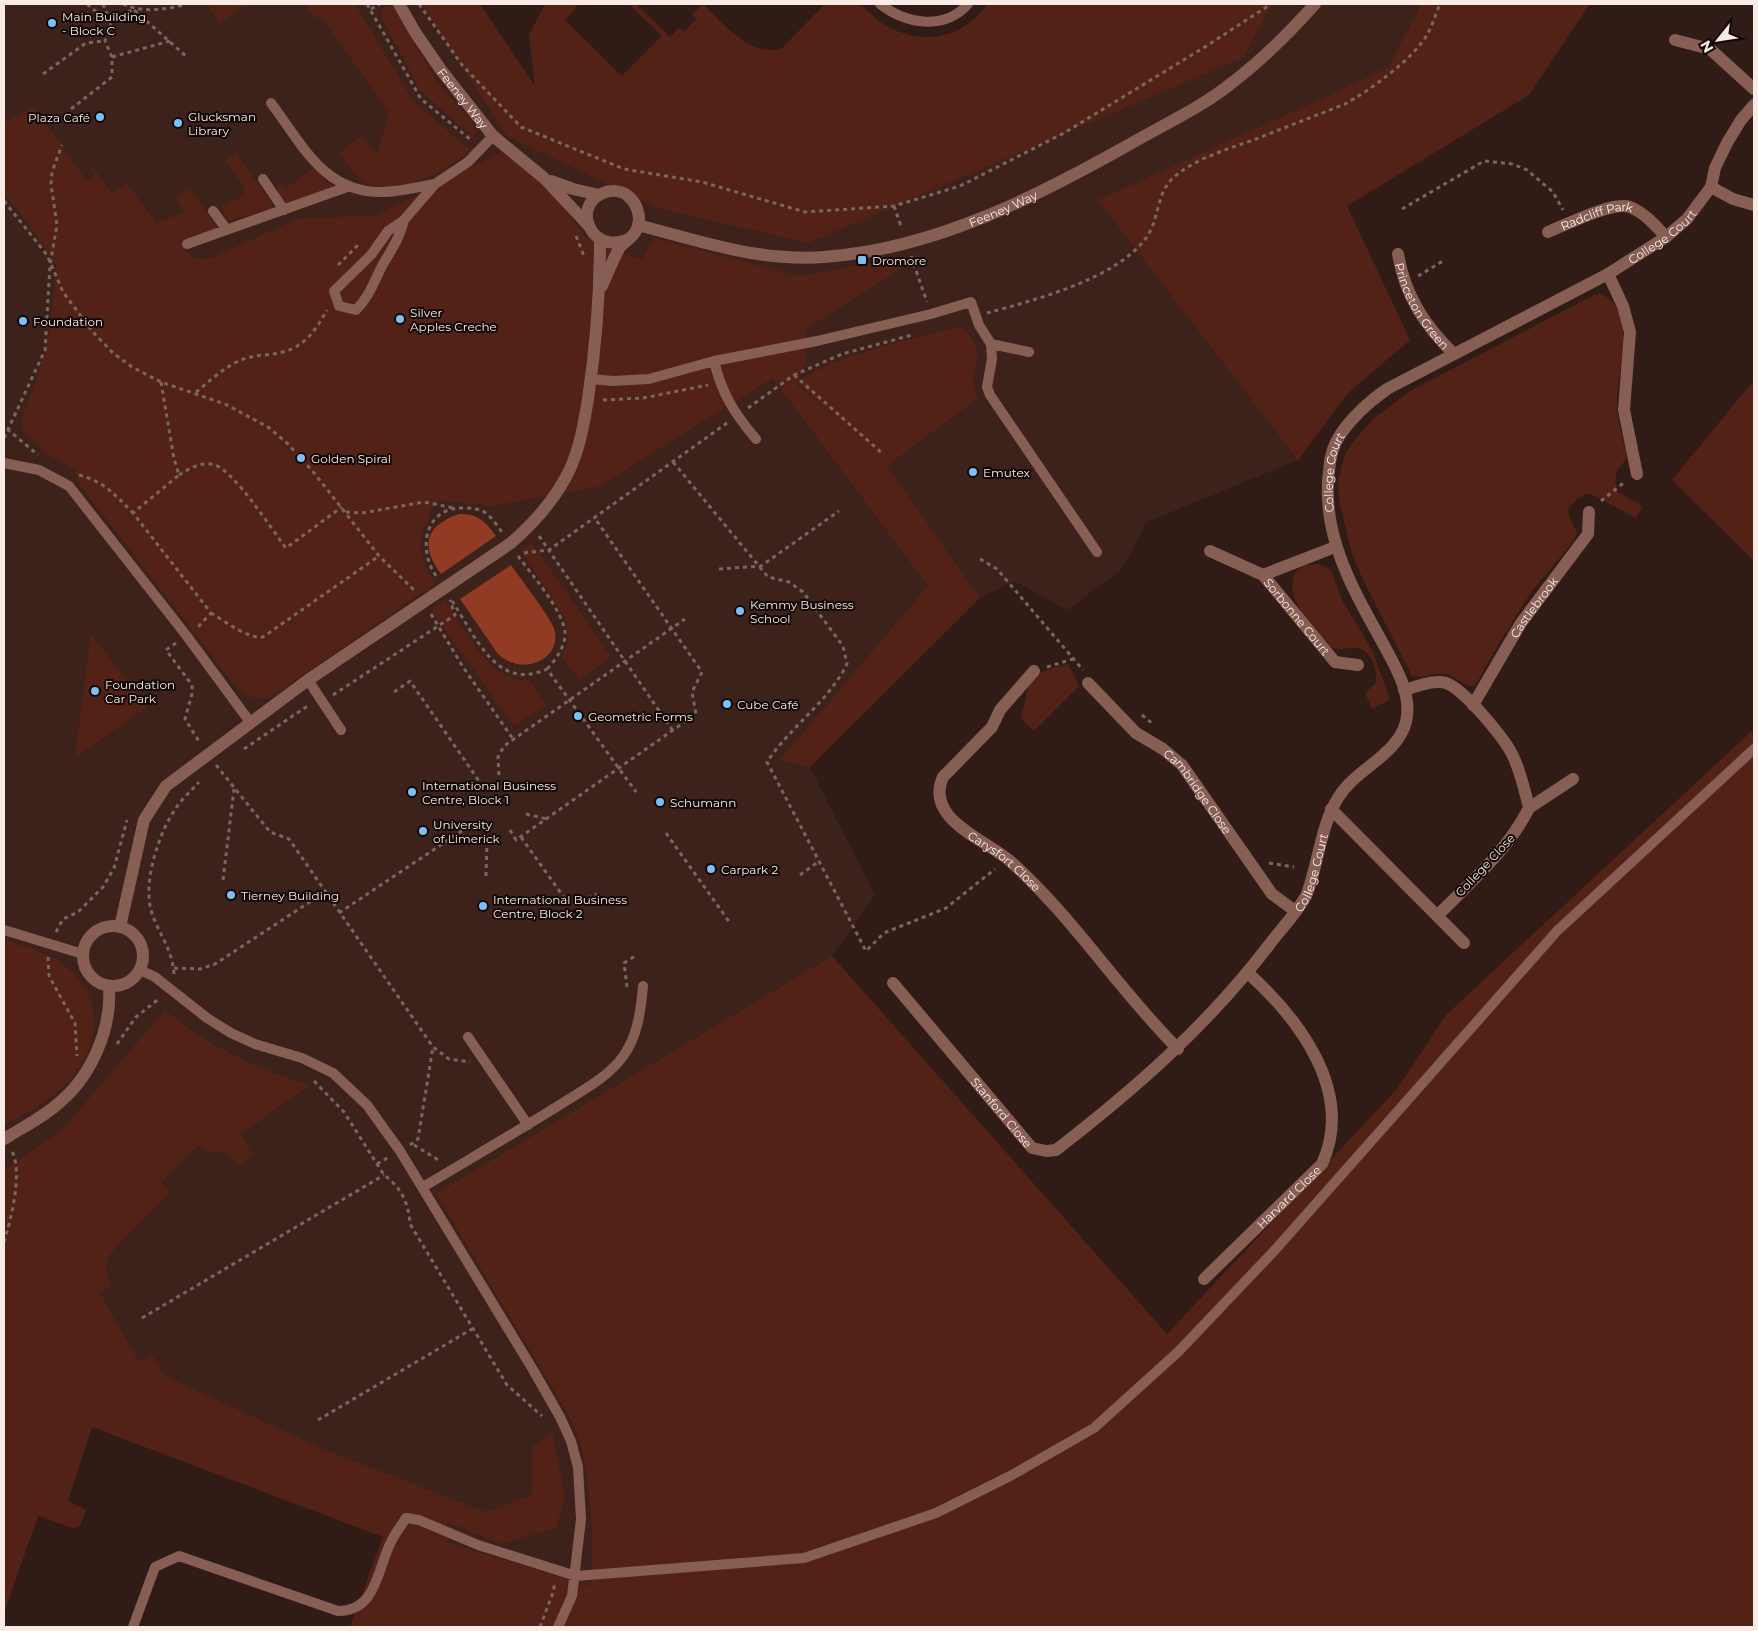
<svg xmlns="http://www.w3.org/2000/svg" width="1758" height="1631" viewBox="0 0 1758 1631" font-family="Montserrat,sans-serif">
<rect width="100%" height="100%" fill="#301b16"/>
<path fill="#3d221b" d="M4,4H421L506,135L1244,57L1272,4H1590L1529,95L1347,206L1410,340L1348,393L1298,460L1147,522L1122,569L1067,610L1014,581L980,598L810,767L875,895L832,956L936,1513L418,1627L448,1543L25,1370L4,1442Z"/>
<path fill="#532216" d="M206,4H246L220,23Z
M309,4H355L413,101L470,150C450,170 397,197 368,184C356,177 348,164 339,153L362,136L377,155L389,111L320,16L316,19L306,6Z
M421,4H480L535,86L529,35L545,4H579L565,20L622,76L662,36L629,4H636L670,37L679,28L684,32L696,19L692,14L703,4C723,23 751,59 782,48L825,4C835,4 846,2 856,4C864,5 873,17 880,22C919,47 960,41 988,4H1272L1244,57L808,243L657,208L506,135Z
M1421,4H1590L1529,95L1347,206L1410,340L1348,393L1298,460L1098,200L1326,97L1389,67Z
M392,5L438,83L469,118L476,131L473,138L420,90L380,14L382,9Z
M34,107L86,180L95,176L86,158L112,193L127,183L156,223L184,212L176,198L190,188L217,227L215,230L178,240C185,254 194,260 209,259L297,219L377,215L503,152L525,168L558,200L586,237L641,260L654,238L799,276L924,254L805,330L806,361L797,385L839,421L799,384C812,360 931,334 961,326C995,358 962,373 978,398L888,465L884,462L980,598L810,767L780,760L928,586L773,378L598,487L491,506L440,500L431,508C430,521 424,524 422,534C417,554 426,568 436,583L271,697C257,701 249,697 237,688L77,481L75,470L44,452L23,430L22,417L36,383L51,324L56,264L16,207L4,195V122Z
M236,153L272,203V207L269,210L229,221L221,206L246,195L242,190L245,188L225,161Z
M314,168L324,180L335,187L286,204L278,196V181L285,189Z
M1601,294C1641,311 1615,375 1617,408C1618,425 1623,441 1628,457C1617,470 1613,474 1617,491L1642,506L1636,518L1591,494C1581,493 1575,501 1568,509L1569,516L1577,533L1573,542L1532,591L1499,643L1475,686C1463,687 1457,676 1445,674C1434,672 1423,679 1412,676L1363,580L1352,554L1339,500L1338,480L1345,454L1353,442L1374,418L1410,391L1594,295Z
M1754,380V561L1672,480Z
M532,543L611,657L579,680L562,657L568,640L565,618L521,550Z
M1319,564L1331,570L1342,600L1372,650L1389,696L1388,701L1372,709L1365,693L1376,683C1377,667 1371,646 1351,648C1343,649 1339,650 1331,647C1314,627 1282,600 1296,571L1305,565Z
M445,600C464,628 491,685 529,680L546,705L514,726L431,610Z
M91,634L147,707L75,757Z
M1068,664L1079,686L1034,731L1021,719C1032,677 1023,676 1068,664Z
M1754,729V1627H350L383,1537L92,1427L68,1501L86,1510L80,1526L73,1528L38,1516L4,1613V1170L62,1130L165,1010C210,1048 254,1067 309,1085L241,1134L253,1156L239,1165C231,1154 222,1149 209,1152L198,1145L161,1182L171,1192L110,1254C103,1266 105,1273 112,1284L100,1293L139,1362L152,1355L165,1376L323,1449L486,1512L532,1495V1447L552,1432L565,1496L556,1528L501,1544L447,1522L448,1543L591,1586C594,1540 591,1487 580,1442C577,1431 571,1420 566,1410L436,1194L832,956L1167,1334L1397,1089L1446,1015Z
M4,939C23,946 42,951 60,962C109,995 101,1051 62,1088C45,1104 24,1115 4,1124Z"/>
<path fill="#913b25" d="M459,514C478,514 485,521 496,536L441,574C420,546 425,526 459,514Z
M511,565C522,581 545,610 553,626C566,658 523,678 498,654L460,599Z"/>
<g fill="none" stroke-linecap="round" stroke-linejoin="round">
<path stroke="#796662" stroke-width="3" stroke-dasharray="4 4" stroke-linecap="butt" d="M87,4L111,24
M103,4L111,23
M123,4C141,13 167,10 186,4
M367,4L421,99L471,140
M419,4L462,65L521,127L624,169L702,182L805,212L894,206L960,186L1064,133L1208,45L1271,4
M371,9L380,4
M112,57L170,41
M43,74L86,43L104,41
M71,109L112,77V57L105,41L111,24L133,9L188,58
M4,201L47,255L63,292L92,331L113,353L132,367L161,382L225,404L268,427L288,444L315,474L379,556L416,592
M894,206L902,229
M1402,209L1484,161L1513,164L1527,170L1553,192L1563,210
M576,236L584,256
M911,256L927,302
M338,265L358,245
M1418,276L1443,261
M987,313C1035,300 1116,279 1146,238C1159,221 1156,196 1171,180C1190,160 1231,148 1256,139C1286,127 1315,116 1345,104C1369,91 1415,58 1428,33C1433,24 1436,13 1440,4
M794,375L883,454
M161,382L174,459L179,475L133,513L211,613L197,628
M196,392C210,381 224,367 241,360C255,354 269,356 283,352C306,346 316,329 327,310
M603,400L643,398L708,385
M748,408L794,375L842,354L912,335
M7,429L38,455
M4,438L45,350L50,265L57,225L51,184L52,172L62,145
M673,462L768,577L789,582L803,592L843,646L847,664C828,702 791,726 767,762L866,951L884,933L946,908L995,869
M79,475C105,482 115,495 133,513
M179,475C190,468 202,461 215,465C235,472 272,530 286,548L342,507
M1601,501L1626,481
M346,512L362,513L424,502L454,508
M539,536L673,731
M524,553L549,550L727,423
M518,556C532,575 562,609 565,632C566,645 556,660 547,669
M980,559L997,569L1083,670
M719,569L761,566L839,511
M436,576C417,548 425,506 465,508C473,508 481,509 487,514C493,519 498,527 502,532
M452,601C476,637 497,692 547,669L636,792
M211,613C225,621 247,639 263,637L379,556
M431,614L463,667L513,739
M176,643L166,650L192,685V694L185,719L200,743
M1047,667L1073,659
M394,692L410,681L481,784
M333,695L455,615L450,600
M1142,715L1154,725
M244,749L309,705
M216,765L270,832L289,839L433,1047L449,1059L470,1062
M499,775L498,757L504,746L685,619
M442,803L462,802
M526,814L547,819
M510,830L516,840L696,714L692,692L702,672L594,517
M666,833L730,923
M521,837L570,906L597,894
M1269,863L1294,867
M800,875L818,862
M486,876L487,841
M223,880L234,789
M339,913L472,824
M56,932L63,919L78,912L103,887L114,868L127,820
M48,957L49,976L75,1023L77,1056
M174,968L200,969L215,964L325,892
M174,974C172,947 158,934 151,910C143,881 159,832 176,808C182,799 191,791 199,782
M627,987L624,963L635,956
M117,1044L136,1017L160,998
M314,1081L344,1112L384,1175C401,1187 409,1204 410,1224L507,1385L542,1416
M410,1145L418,1139L433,1047
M414,1145L440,1161
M377,1164L389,1157
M4,1242C11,1219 23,1173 12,1151
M142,1318L384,1175
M318,1420L472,1329
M540,1627L554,1590V1583"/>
<path stroke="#865e54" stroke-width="10" d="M880,4C906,24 944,31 968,4
M271,103C302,144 324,193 382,192C399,192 417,187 435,184
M263,179L284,210
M213,211L227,230
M404,220C400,238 391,250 382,266C374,282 369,297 356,310L339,306L334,291L371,255L388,231L404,220L435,184L468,162L493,136
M187,244L347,187
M991,344L1029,352
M714,361C722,394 734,413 756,439
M591,379L613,381L649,379L714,361L817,341L931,314L971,302L979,325L991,344L992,359L987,387L990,395L1097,552
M4,463L39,470L69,486L186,635L250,722
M308,680L341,730
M4,930L83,954
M140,970L155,977L207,1018L231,1033L255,1044L302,1058L333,1073L367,1105L400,1151L532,1368L560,1417L571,1441L578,1467L581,1519L572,1596L558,1627
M468,1037L528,1125
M423,1187C468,1160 513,1134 558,1106C581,1091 608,1078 624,1055C638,1035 641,1009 643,986
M133,1627L155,1567L179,1556L338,1611C377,1611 377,1569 391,1542C395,1533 401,1526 406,1518L419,1520L478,1545L576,1576L804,1558L936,1513L1012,1475L1094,1428L1178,1352L1275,1250L1557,931L1754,749"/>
<g stroke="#865e54" stroke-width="12">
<path id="s1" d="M399,4L415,32L441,70L493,136L544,178L588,225"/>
<path d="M1675,40L1710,49L1754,89"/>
<path d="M551,181L573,189L599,195"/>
<path d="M1711,187L1733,199L1754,205"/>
<path id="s2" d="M638,225C699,241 760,262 824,257C937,249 1042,194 1139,139C1171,121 1205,105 1233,82C1263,59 1290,32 1315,4"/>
<path id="s3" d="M1548,232C1566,225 1612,201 1630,207C1645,213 1656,226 1666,237"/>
<path id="s4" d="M1398,254C1405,295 1424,325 1454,354"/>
<path d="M1608,274L1623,306L1630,332L1624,410L1637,474"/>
<path d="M602,286C608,273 613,259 620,247C624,242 630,239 634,234C643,222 639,205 628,196C621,190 611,190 603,193C571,206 591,254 626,240"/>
<path id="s5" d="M1210,551L1263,575L1335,662L1358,665"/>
<path d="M1263,575L1335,547"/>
<path id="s6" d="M1034,671L1000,710L992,727L943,777C924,819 985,839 1010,861C1073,917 1118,989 1178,1049"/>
<path id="s7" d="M1088,683L1136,733L1163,749L1182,765L1272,894L1295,911"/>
<path d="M1404,690C1417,687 1433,679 1446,683C1464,689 1505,739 1513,756C1521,773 1525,791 1529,808C1508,850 1471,882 1438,915"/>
<path id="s8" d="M1473,705L1521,623L1588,534L1589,512"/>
<path d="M1529,808L1573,779"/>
<path d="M1331,809L1464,943"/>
<circle cx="113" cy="956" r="30"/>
<path d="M120,927L144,820L166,786L308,680L511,543C535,522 556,499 570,469C580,447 584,423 588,399C596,346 600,294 600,240"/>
<path id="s9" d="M893,983L1032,1148L1046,1151L1056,1150C1135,1089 1208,1025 1269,945C1281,929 1296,914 1306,896C1309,890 1311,881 1313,874C1320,849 1324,820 1338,798C1355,769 1397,756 1406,722C1413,692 1393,663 1380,638C1351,586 1321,533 1329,471C1330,458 1333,445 1340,435C1352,417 1370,401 1387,389L1608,274L1666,237L1687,219L1711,187L1715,168L1727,143L1741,120L1754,105"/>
<path d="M9,1136C27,1125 45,1116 60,1102C92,1075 112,1028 109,986"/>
<path id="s10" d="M1204,1279L1322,1164C1355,1092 1299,1019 1248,973"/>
</g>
<path stroke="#865e54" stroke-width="12" d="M4,1139L9,1136"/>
</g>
<g fill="#7bbef8" stroke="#110806" stroke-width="2">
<circle cx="52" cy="23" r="5"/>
<circle cx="100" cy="117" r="5"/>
<circle cx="178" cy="123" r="5"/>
<rect x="857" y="255" width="10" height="10" rx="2.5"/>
<circle cx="400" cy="319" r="5"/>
<circle cx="23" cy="321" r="5"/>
<circle cx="301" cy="458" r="5"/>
<circle cx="973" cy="472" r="5"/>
<circle cx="740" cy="611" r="5"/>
<circle cx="95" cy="691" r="5"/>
<circle cx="727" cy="704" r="5"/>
<circle cx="578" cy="716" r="5"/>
<circle cx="412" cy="792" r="5"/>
<circle cx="660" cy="802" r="5"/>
<circle cx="423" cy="831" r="5"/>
<circle cx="711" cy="869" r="5"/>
<circle cx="231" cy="895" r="5"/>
<circle cx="483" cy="906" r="5"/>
</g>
<g text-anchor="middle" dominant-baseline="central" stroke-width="4" stroke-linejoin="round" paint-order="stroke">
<g font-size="12" fill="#faebe7" stroke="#110806" text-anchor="start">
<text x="62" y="16">Main Building<tspan x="62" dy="14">- Block C</tspan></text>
<text x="188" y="116">Glucksman<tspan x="188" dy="14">Library</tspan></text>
<text x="90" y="117" text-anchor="end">Plaza Café</text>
<text x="872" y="260">Dromore</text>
<text x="410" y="312">Silver<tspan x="410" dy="14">Apples Creche</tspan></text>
<text x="33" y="321">Foundation</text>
<text x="311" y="458">Golden Spiral</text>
<text x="983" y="472">Emutex</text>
<text x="750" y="604">Kemmy Business<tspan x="750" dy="14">School</tspan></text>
<text x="105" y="684">Foundation<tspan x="105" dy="14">Car Park</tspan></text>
<text x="737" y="704">Cube Café</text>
<text x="588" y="716">Geometric Forms</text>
<text x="422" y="785">International Business<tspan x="422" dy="14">Centre, Block 1</tspan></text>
<text x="670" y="802">Schumann</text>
<text x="433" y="824">University<tspan x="433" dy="14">of Limerick</tspan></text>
<text x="721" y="869">Carpark 2</text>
<text x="241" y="895">Tierney Building</text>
<text x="493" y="899">International Business<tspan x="493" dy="14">Centre, Block 2</tspan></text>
</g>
<g font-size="12" fill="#faebe7" stroke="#110806">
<text stroke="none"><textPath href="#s1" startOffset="114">Feeney Way</textPath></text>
<text stroke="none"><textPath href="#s2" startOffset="376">Feeney Way</textPath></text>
<text stroke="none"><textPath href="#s3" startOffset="52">Radcliff Park</textPath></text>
<text stroke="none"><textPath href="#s9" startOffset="1492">College Court</textPath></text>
<text stroke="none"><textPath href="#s4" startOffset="58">Princeton Green</textPath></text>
<text stroke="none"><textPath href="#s9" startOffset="1072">College Court</textPath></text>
<text stroke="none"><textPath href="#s8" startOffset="115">Castlebrook</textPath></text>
<text stroke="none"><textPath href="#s5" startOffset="112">Sorbonne Court</textPath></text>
<text stroke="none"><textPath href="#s7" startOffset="156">Cambridge Close</textPath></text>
<text stroke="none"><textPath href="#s6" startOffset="254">Carysfort Close</textPath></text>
<text transform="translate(1485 865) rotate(-47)">College Close</text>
<text stroke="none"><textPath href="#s9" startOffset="622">College Court</textPath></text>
<text stroke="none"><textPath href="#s9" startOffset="169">Stanford Close</textPath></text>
<text stroke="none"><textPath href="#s10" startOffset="118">Harvard Close</textPath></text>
</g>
</g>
<rect width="1758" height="1631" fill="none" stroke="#faebe7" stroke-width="10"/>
<g transform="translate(1718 40) rotate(240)" stroke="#110806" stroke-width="4" paint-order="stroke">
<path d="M0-4L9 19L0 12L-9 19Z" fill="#faebe7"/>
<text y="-8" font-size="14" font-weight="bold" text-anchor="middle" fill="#faebe7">N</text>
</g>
</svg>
